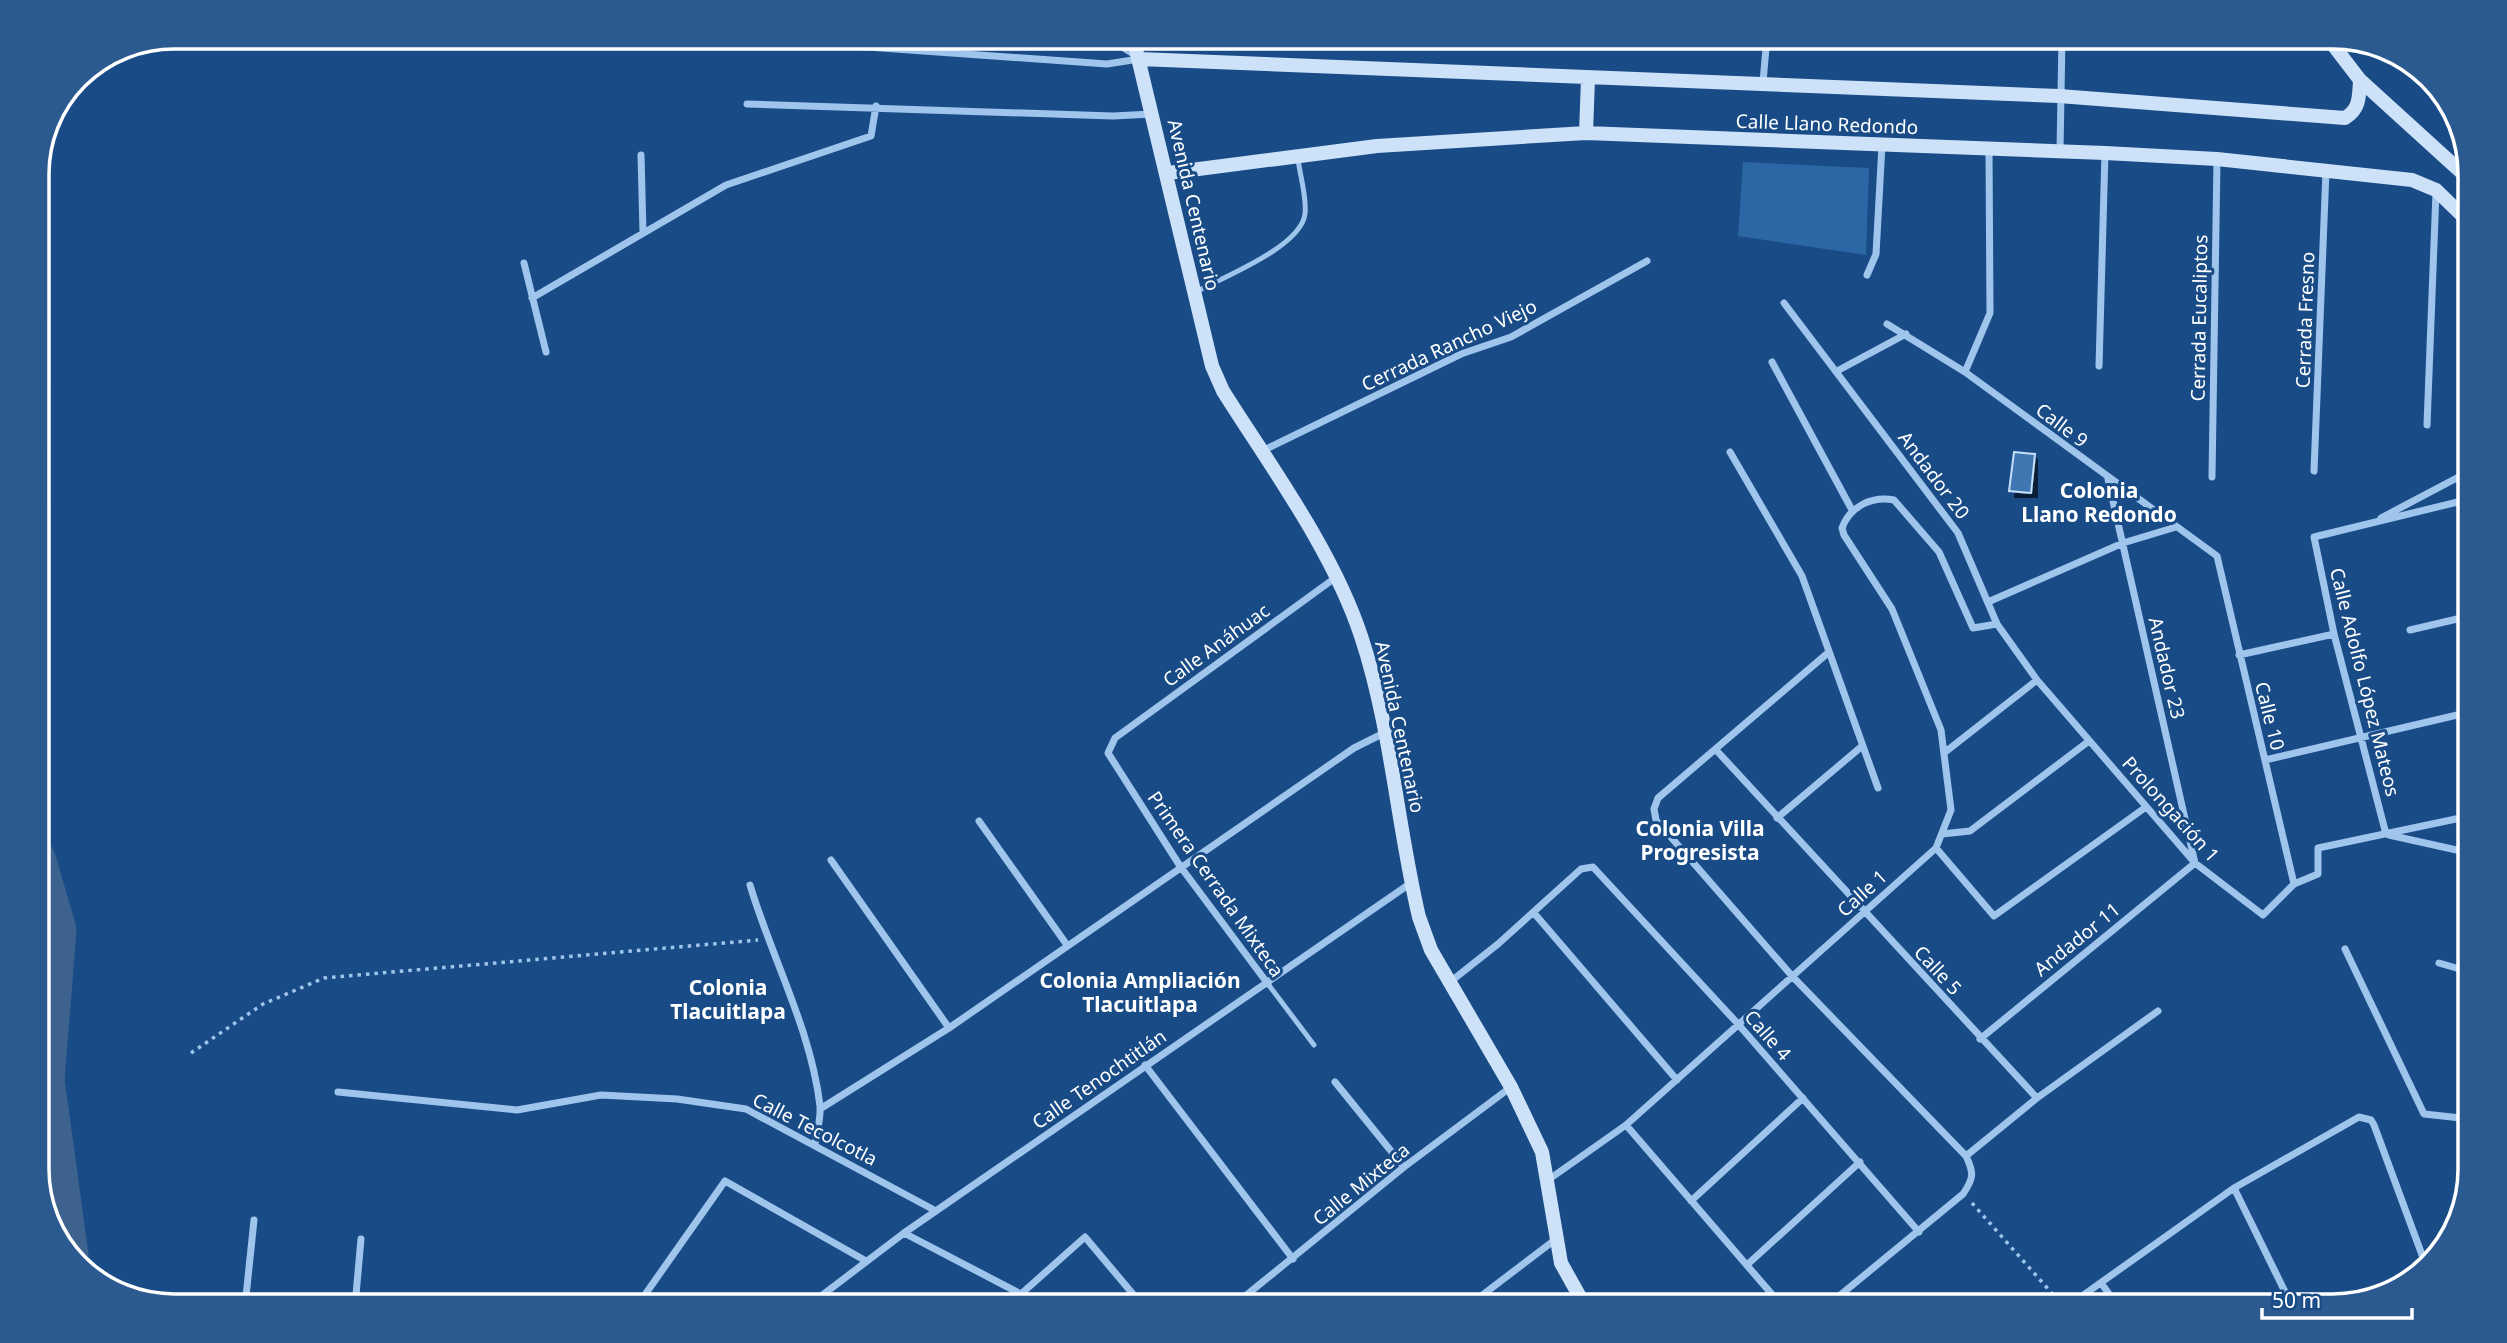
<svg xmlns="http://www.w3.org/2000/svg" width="2507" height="1343" viewBox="0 0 2507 1343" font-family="'Noto Sans',sans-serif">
<defs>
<filter id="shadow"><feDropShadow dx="6" dy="6" stdDeviation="0" flood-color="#0009"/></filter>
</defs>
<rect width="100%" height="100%" fill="#194c87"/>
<path fill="#2c66a5" d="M1743,162L1869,168L1866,255L1738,236Z"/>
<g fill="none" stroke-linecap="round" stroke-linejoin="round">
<path stroke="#3c628d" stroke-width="37" d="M37,858L58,930L46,1080L70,1255"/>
</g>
<path fill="#4176b1" stroke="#c6dff9" stroke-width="2" filter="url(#shadow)" d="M2014,452L2035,454L2031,493L2009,491Z"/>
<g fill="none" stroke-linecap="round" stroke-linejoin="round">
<path stroke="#a0c5ed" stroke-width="3.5" stroke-dasharray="3.5 5" stroke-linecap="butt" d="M191,1053L263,1004L324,978L758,940
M1972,1203L2057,1299"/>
<path stroke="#a0c5ed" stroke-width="5" d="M1104,37L1133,55
M1196,292C1223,277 1301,247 1305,214C1307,197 1300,176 1298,159
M1268,984L1314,1045"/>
<path stroke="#a0c5ed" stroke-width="7" d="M727,37L1107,64L1139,59
M1763,82L1767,37
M747,104L1113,116L1152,114
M2060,151L2062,37
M641,155L643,233
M524,263L546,352
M1867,275L1876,254L1882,145
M532,298L726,185L871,136L876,106
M1784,303L1958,533L1997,624L2037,680L2195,863L2263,915L2294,884L2318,874V848L2470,816
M1887,324L1965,372L2217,556L2294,884
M1772,362L1852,510
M2099,366L2105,153
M1837,371L1906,334
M1965,372L1990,313L1989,149
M2427,425L2436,192
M1262,451L1461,354L1511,337L1647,261
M1730,452L1802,576L1878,788
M2314,471L2326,171
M2212,477L2217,160
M2108,479L2195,863
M2381,518L2470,471
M1988,602L2123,543L2176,527
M2410,630L2470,616
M2239,655L2334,634
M1717,751L2037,1098
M1944,753L2037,680
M2265,760L2470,712
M1777,818L1861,747
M979,821L1067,945
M1942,834L1970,831L2089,741
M2386,834L2334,634L2314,537L2470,499
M2389,835L2470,853
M1936,848L1994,916L2146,807
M831,860L949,1028
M750,885C772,959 811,1029 820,1106C821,1118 817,1132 815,1144
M1534,913L1677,1080
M2345,949L2424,1114L2470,1119
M2439,963L2470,972
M1450,982L1498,944L1581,869L1593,867L1738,1024L1919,1232
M1268,984L1180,866L1108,753L1115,738L1335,578
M1980,1039L2195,863
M1145,1065L1293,1259
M1335,1082L1404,1167
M338,1092L517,1110L601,1095L677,1099L746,1109L936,1211
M820,1109L949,1028L1354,748L1384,733
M1626,1125L1782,1306
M1966,1156L2037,1098L2158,1011
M1548,1180L1626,1125L1936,848L1951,810L1941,730L1892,609L1844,535L1842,528C1850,506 1872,496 1894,500L1939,552L1973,628L1997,624
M2234,1188L2292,1306
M1691,1201L1803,1098
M904,1233L1021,1294L1085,1237L1143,1306
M1748,1264L1860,1162
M2101,1283L2118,1306
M245,1306L254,1220
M355,1306L361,1239
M637,1306L725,1181L866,1261
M808,1306L904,1233L1411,883
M1233,1306L1404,1167L1511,1087
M1468,1306L1556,1239
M1827,1306L1963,1194C1974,1178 1974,1173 1966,1156L1792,976L1656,820L1654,809L1658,798L1829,652
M2068,1306L2234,1188L2359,1117L2371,1120L2374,1125L2425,1263"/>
<path stroke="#cde1f9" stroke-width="14" d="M1133,37L1212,366L1223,391C1271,467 1333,551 1361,636C1391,726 1397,824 1419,917L1431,950L1511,1087L1542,1152L1561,1263L1585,1306
M2327,37L2360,80L2470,180
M1139,59L2059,96L2345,118C2360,109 2359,97 2360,80
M1586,133L1588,79
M1168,173L1377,146L1586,133L2105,153L2217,159L2412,180L2436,190L2470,223"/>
</g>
<g text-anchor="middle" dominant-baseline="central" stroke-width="6" stroke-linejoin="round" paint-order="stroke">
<g font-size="19" fill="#fff" stroke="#194c87">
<text transform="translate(1827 124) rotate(2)">Calle Llano Redondo</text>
<text transform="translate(1194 205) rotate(77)">Avenida Centenario</text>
<text transform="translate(2199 318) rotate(-89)">Cerrada Eucaliptos</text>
<text transform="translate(2305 320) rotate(-88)">Cerrada Fresno</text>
<text transform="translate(1449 345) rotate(-25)">Cerrada Rancho Viejo</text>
<text transform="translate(2062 425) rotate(37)">Calle 9</text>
<text transform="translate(1934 475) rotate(53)">Andador 20</text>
<text transform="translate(1216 645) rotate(-36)">Calle Anáhuac</text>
<text transform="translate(2167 668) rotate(77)">Andador 23</text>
<text transform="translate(2365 682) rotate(76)">Calle Adolfo López Mateos</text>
<text transform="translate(2270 716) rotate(76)">Calle 10</text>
<text transform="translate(1400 727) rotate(78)">Avenida Centenario</text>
<text transform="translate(2171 809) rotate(48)">Prolongación 1</text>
<text transform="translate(1216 884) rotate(55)">Primera Cerrada Mixteca</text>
<text transform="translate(1862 893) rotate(-42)">Calle 1</text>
<text transform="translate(2077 939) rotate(-39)">Andador 11</text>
<text transform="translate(1938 970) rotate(47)">Calle 5</text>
<text transform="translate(1768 1035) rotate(49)">Calle 4</text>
<text transform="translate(1099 1079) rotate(-35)">Calle Tenochtitlán</text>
<text transform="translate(815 1129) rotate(27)">Calle Tecolcotla</text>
<text transform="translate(1361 1184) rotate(-39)">Calle Mixteca</text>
</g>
<g font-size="21" font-weight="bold" fill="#fff" stroke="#194c87">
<text x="2099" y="490">Colonia<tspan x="2099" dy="24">Llano Redondo</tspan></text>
<text x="1700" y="828">Colonia Villa<tspan x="1700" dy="24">Progresista</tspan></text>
<text x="1140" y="980">Colonia Ampliación<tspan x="1140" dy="24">Tlacuitlapa</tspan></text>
<text x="728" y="987">Colonia<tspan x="728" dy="24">Tlacuitlapa</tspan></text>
</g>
</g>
<path d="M0 0H2507V1343H0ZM174 49H2333A125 125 0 0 1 2458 174V1169A125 125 0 0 1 2333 1294H174A125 125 0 0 1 49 1169V174A125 125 0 0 1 174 49Z" fill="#2b5a91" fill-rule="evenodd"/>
<path fill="none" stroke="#fff" stroke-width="3.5" d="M174 49H2333A125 125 0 0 1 2458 174V1169A125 125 0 0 1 2333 1294H174A125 125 0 0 1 49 1169V174A125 125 0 0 1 174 49Z"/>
<path d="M2262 1308v10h150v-10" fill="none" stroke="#ffffff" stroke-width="3.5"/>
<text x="2272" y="1308" font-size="21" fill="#ffffff" stroke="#194c87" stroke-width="5" paint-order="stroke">50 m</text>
</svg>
